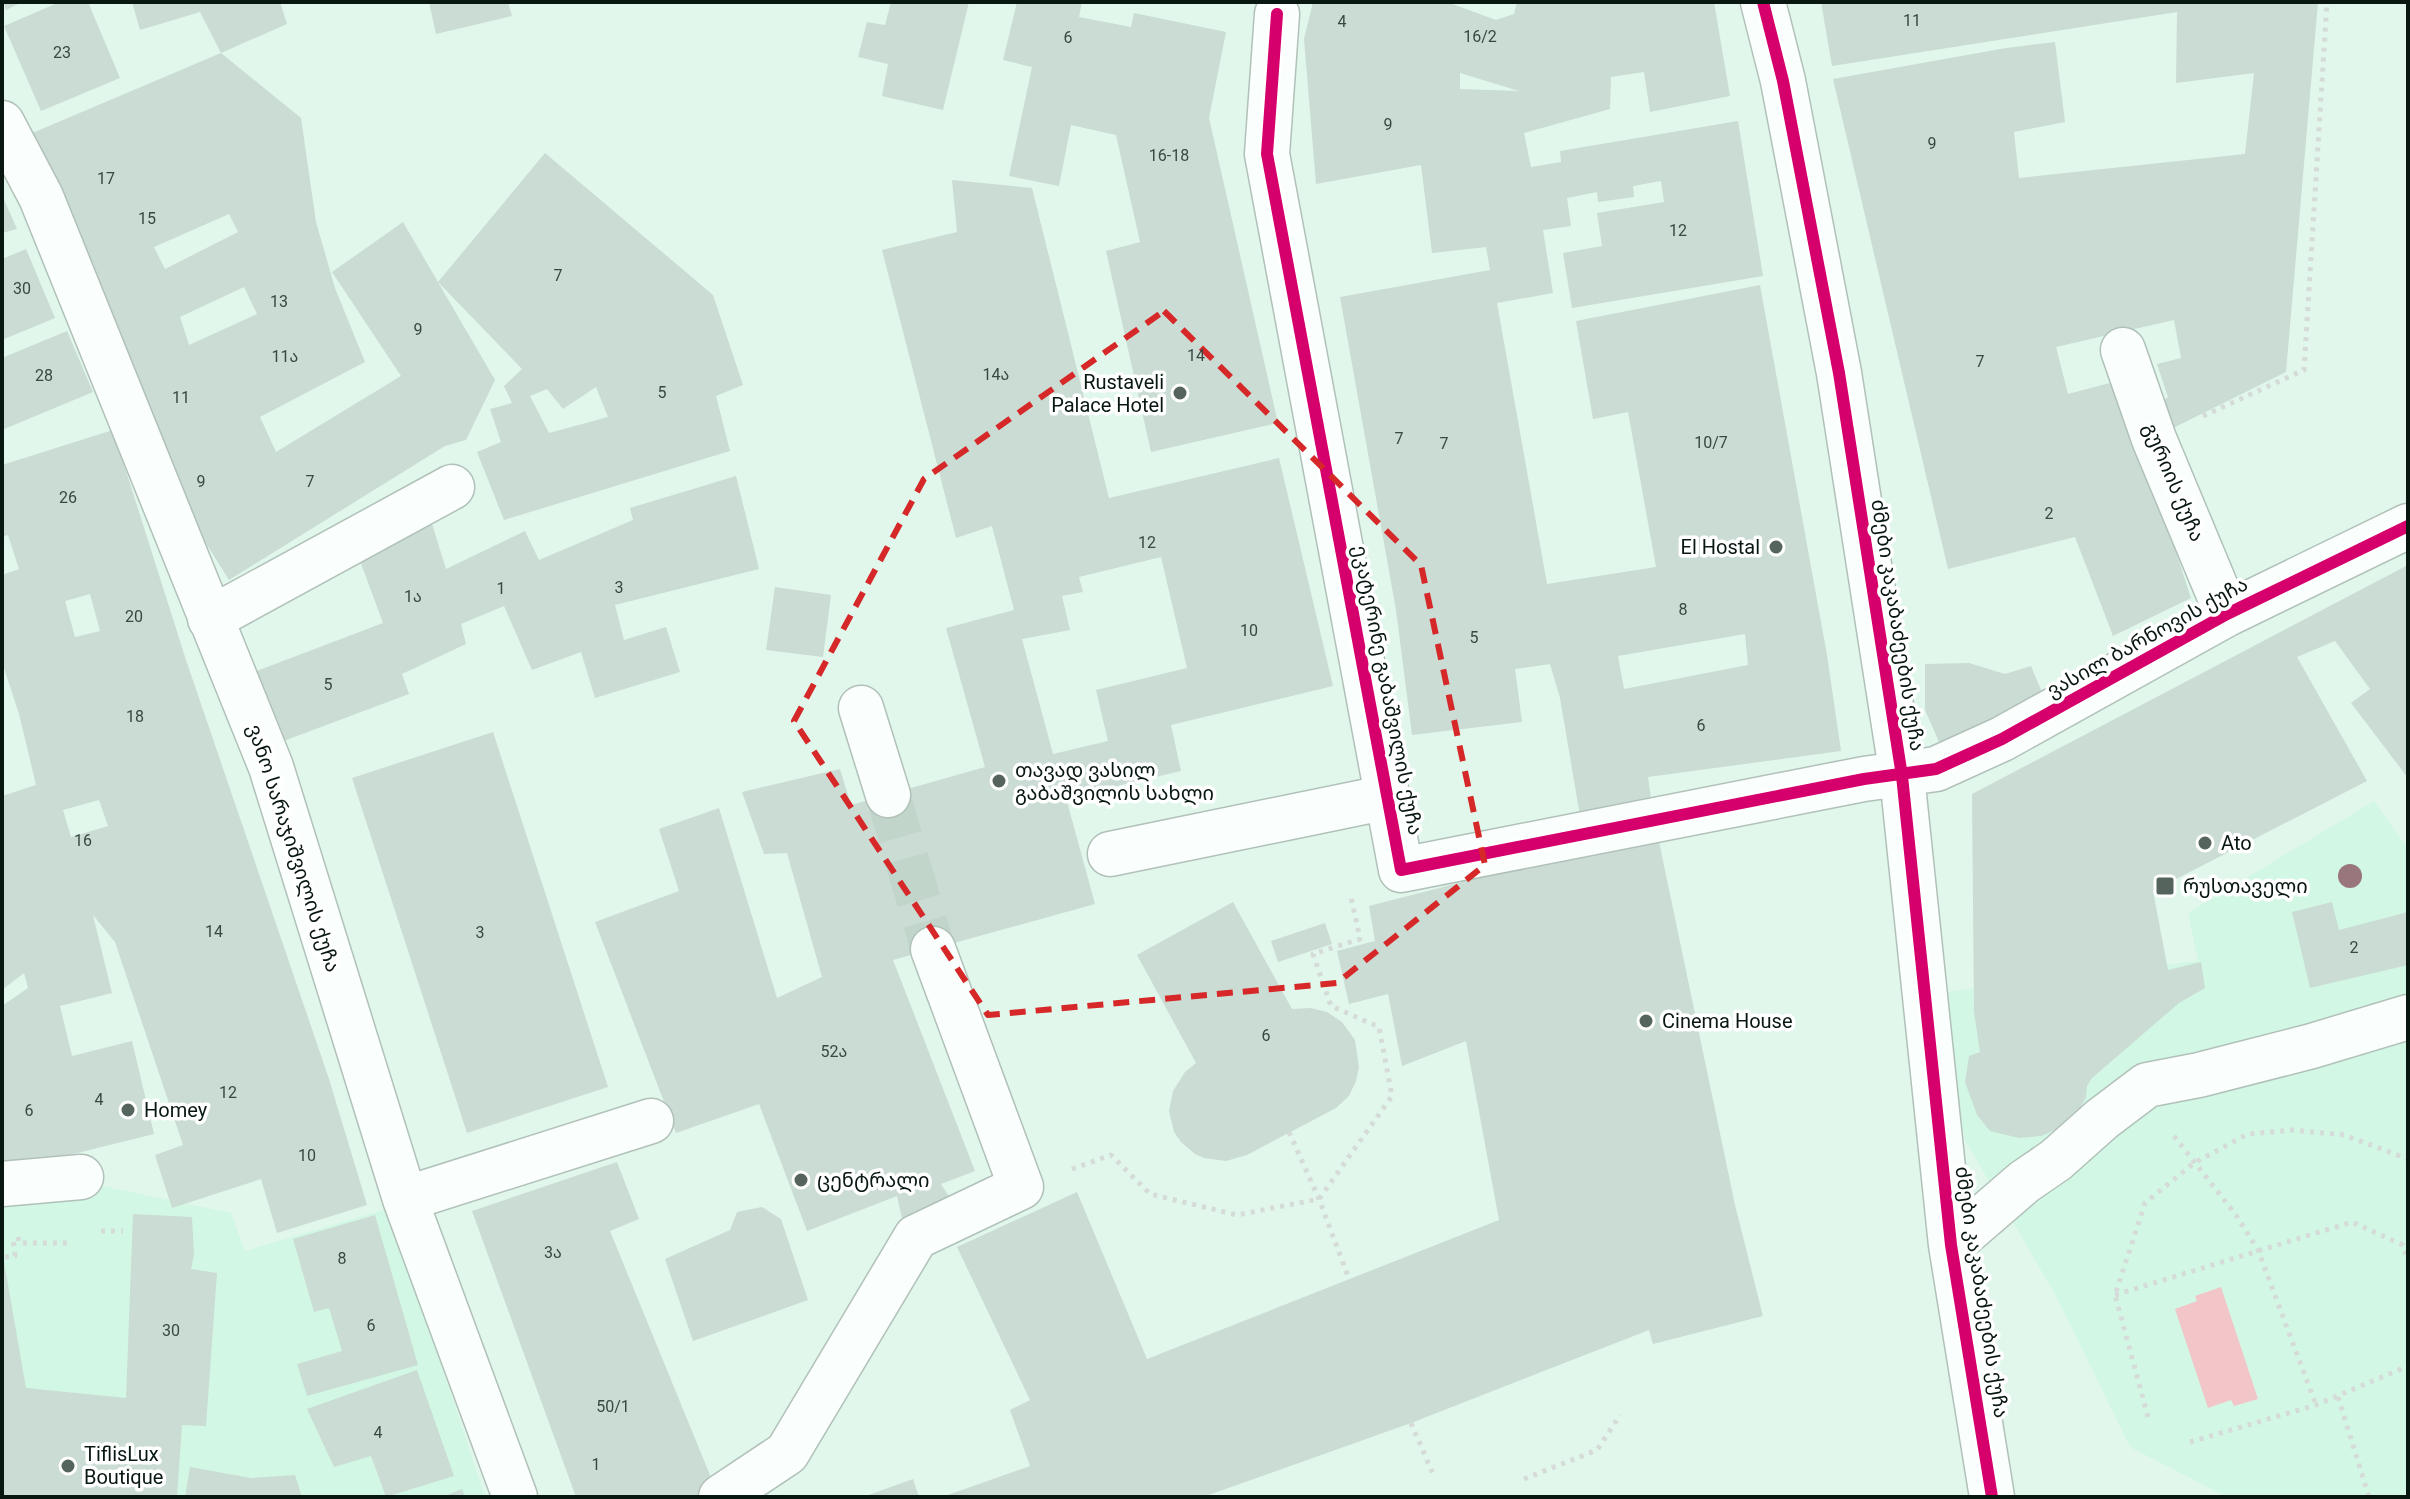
<svg xmlns="http://www.w3.org/2000/svg" width="2410" height="1499" viewBox="0 0 2410 1499" font-family="Roboto,'Noto Sans Georgian',sans-serif">
<rect width="100%" height="100%" fill="#e1f7ec"/>
<path fill="#d3f7e5" d="M2374,801L2408,849V1497H2227L2130,1447L2056,1296L1965,1140L1936,993L2198,961L2188,913Z
M79,1181L231,1213L245,1251L390,1208L485,1497H2V1192Z"/>
<path fill="#f2c6c8" d="M2221,1287L2258,1399L2234,1406L2231,1400L2208,1408L2175,1309L2197,1301L2195,1296Z"/>
<path fill="#cadcd3" fill-rule="evenodd" d="M3,2H22L6,10Z
M60,2H88L120,78L41,111L4,26Z
M132,2H280L287,24L221,53L200,12L140,30Z
M429,2H508L512,16L436,34Z
M891,2H969L943,110L882,96L888,64L858,57L867,22L885,25Z
M1017,2H1082L1079,17L1131,27L1134,13L1226,32L1209,118L1278,423L1151,452L1106,251L1140,242L1116,135L1071,125L1059,186L1009,176L1032,67L1003,60Z
M1313,2H1447L1496,20L1514,14L1517,2H1714L1730,96L1650,112L1644,72L1611,77L1610,109L1524,133L1531,167L1561,162L1560,151L1738,121L1763,276L1572,308L1563,253L1602,246L1597,213L1664,202L1661,181L1633,186L1634,197L1598,202L1597,192L1567,198L1571,226L1543,230L1553,293L1497,303L1547,584L1656,567L1628,412L1593,419L1576,321L1760,285L1827,655L1841,751L1648,777L1652,806L1580,816L1560,698L1550,664L1515,669L1522,722L1412,735L1396,610L1340,297L1490,270L1486,247L1432,253L1421,165L1316,184L1304,39ZM1460,73L1519,91L1460,89ZM1745,634L1748,665L1624,689L1618,656Z
M1821,2H2318L2286,372L2163,433L2155,407L2168,397L2157,364L2181,358L2174,320L2056,347L2068,394L2125,379L2137,431L2191,598L2113,636L2075,537L1948,569L1833,79L2006,48L2055,42L2065,122L2014,132L2019,178L2245,154L2254,73L2176,83L2177,12L1832,66Z
M221,53L301,118L316,222L335,288L365,362L260,417L276,452L401,376L332,272L403,222L495,380L466,440L445,446L229,580L185,510L30,134ZM229,214L238,232L165,269L154,247ZM244,287L257,314L189,345L180,317Z
M545,153L713,295L743,385L716,396L730,451L504,520L477,452L501,442L490,409L512,403L504,386L522,369L438,282ZM596,387L608,417L549,433L530,396L547,389L563,409Z
M952,180L1032,188L1109,498L1279,458L1333,686L1171,725L1181,771L1066,798L1095,904L893,960L975,1171L941,1184L952,1201L903,1223L897,1196L807,1231L759,1104L676,1133L595,922L679,891L659,829L719,808L777,998L822,977L787,853L764,854L742,792L840,769L851,805L985,767L946,628L1014,610L992,526L956,538L882,250L957,232ZM1161,557L1187,668L1096,690L1108,741L1053,754L1022,639L1070,630L1062,596L1083,592L1079,577Z
M2,195L17,229L2,233Z
M26,249L55,318L2,340V259Z
M67,331L93,392L2,430V358Z
M113,430L186,660L329,1079L367,1205L277,1233L261,1179L172,1208L155,1155L183,1145L115,942L93,915L112,993L60,1006L72,1056L132,1041L154,1134L4,1171L2,1161V1006L28,988L24,973L2,990V796L36,785L19,714L2,662V575L19,569L8,535L2,537V465ZM90,594L100,631L75,637L65,601ZM99,800L108,826L71,837L63,810Z
M736,476L759,569L615,605L624,640L666,627L680,672L595,698L581,652L532,670L504,606L461,624L466,644L402,674L409,694L273,745L246,675L383,623L356,550L432,524L446,569L525,531L539,560L633,520L630,508Z
M2408,565V778L2351,703L2370,689L2335,641L2297,657L2367,781L2153,891L2168,970L2201,962L2205,988L2179,1003L2092,1078L2087,1086L2086,1097L2077,1114L2063,1127L2041,1136L2019,1138L1990,1131L1977,1115L1965,1082L1969,1056L1980,1052L1974,1012L1972,794Z
M775,587L831,595L823,657L766,650Z
M1969,663L2005,674L2031,666L2044,697L1939,742L1925,710V664Z
M493,732L608,1087L467,1133L352,778Z
M1657,832L1735,1205L1763,1316L1653,1344L1649,1330L1411,1423L1203,1497H942L1030,1466L1010,1410L1030,1400L957,1247L1077,1192L1147,1359L1499,1220L1466,1041L1402,1066L1388,994L1349,1004L1337,951L1375,941L1369,906Z
M1233,902L1292,1009L1311,1008L1327,1012L1342,1022L1355,1040L1359,1067L1356,1081L1349,1096L1336,1108L1247,1155L1226,1161L1204,1158L1195,1154L1181,1142L1174,1132L1169,1111L1173,1091L1185,1072L1196,1063L1137,955Z
M2332,902L2339,930L2408,912V965L2310,988L2292,912Z
M1325,923L1332,944L1278,962L1271,941Z
M617,1162L639,1219L610,1231L719,1497H576L472,1211Z
M762,1207L781,1219L808,1300L693,1341L665,1259L730,1230L737,1212Z
M133,1214L192,1217L194,1255L191,1269L217,1273L206,1426L182,1425L177,1497H2V1250L26,1388L126,1398Z
M375,1215L418,1365L307,1396L297,1364L342,1351L329,1308L314,1312L293,1239Z
M417,1370L454,1476L386,1497L371,1456L334,1467L307,1409Z
M190,1467L251,1478L295,1475L302,1497H185Z
M913,1479L919,1497H863Z
M462,1489L465,1497H442Z"/>
<g fill="none" stroke-linecap="round" stroke-linejoin="round">
<path stroke="#c1d5cb" stroke-width="44" stroke-dasharray="44 22" stroke-linecap="butt" d="M888,795L933,949"/>
<g stroke="#b1c1b9" stroke-width="47">
<path id="minor" d="M1763,2L1783,81L1839,373L1902,776L1951,1245L1992,1497
M1277,14L1267,154L1401,870L1864,779L1936,769L2002,739L2227,614L2408,526
M2,123L41,197L271,767L405,1199L515,1497
M2123,350L2154,439L2227,614
M210,619L452,487
M861,708L888,795
M1110,854L1388,797
M2,1184L81,1177
M405,1199L651,1121
M1951,1245L2024,1182L2056,1160L2102,1119L2147,1085L2199,1075L2312,1046L2408,1017
M721,1497L787,1453L916,1237L1021,1187L933,949"/>
</g>
<path stroke="#d5dbd8" stroke-width="5" stroke-dasharray="4 6" stroke-linecap="butt" d="M2203,416L2304,370L2327,2
M1289,1132L1319,1199L1349,1279
M2174,1136L2236,1215L2258,1250L2316,1405
M1072,1169L1111,1155L1150,1194L1237,1215L1319,1199L1392,1096L1379,1027L1331,1006L1313,954L1360,939L1351,897
M101,1231H123
M18,1237L19,1243H67
M5,1257L15,1256L13,1238
M2115,1295L2352,1222L2403,1245L2408,1260
M2338,1397L2369,1497
M2148,1417L2115,1295L2145,1203L2194,1163L2248,1134L2293,1130L2344,1135L2408,1159
M1411,1423L1433,1474
M2190,1442L2316,1405L2408,1366
M1524,1479L1597,1450L1620,1415"/>
<use href="#minor" stroke="#fafefc" stroke-width="44"/>
<g stroke="#fff" stroke-width="17">
<path id="cycleway" d="M1763,2L1783,81L1839,373L1902,776L1951,1245L1992,1497
M1277,14L1267,154L1401,870L1864,779L1936,769L2002,739L2227,614L2408,526"/>
</g>
<use href="#cycleway" stroke="#d6006c" stroke-width="12"/>
</g>
<circle fill="#98767c" cx="2350" cy="876" r="12"/>
<path fill="none" stroke="#d62828" stroke-width="6" stroke-dasharray="16 10" stroke-linejoin="round" d="M1164,311L1421,565L1485,865L1337,983L988,1015L794,721L924,479Z"/>
<g fill="#55655e" stroke="#fff" stroke-width="3">
<circle cx="1180" cy="393" r="8"/>
<circle cx="1776" cy="547" r="8"/>
<circle cx="999" cy="781" r="8"/>
<circle cx="2205" cy="843" r="8"/>
<rect x="2155" y="876" width="20" height="20" rx="4"/>
<circle cx="1646" cy="1021" r="8"/>
<circle cx="128" cy="1110" r="8"/>
<circle cx="801" cy="1180" r="8"/>
<circle cx="68" cy="1466" r="8"/>
</g>
<g text-anchor="middle" dominant-baseline="central" stroke-width="7" stroke-linejoin="round" paint-order="stroke">
<g font-size="16" fill="#394842">
<text x="1912" y="20">11</text>
<text x="1342" y="21">4</text>
<text x="1480" y="36">16/2</text>
<text x="1068" y="37">6</text>
<text x="62" y="52">23</text>
<text x="1388" y="124">9</text>
<text x="1932" y="143">9</text>
<text x="1169" y="155">16-18</text>
<text x="106" y="178">17</text>
<text x="147" y="218">15</text>
<text x="1678" y="230">12</text>
<text x="558" y="275">7</text>
<text x="22" y="288">30</text>
<text x="279" y="301">13</text>
<text x="418" y="329">9</text>
<text x="1196" y="355">14</text>
<text x="285" y="356">11ა</text>
<text x="1980" y="361">7</text>
<text x="996" y="374">14ა</text>
<text x="44" y="375">28</text>
<text x="662" y="392">5</text>
<text x="181" y="397">11</text>
<text x="1399" y="438">7</text>
<text x="1711" y="442">10/7</text>
<text x="1444" y="443">7</text>
<text x="201" y="481">9</text>
<text x="310" y="481">7</text>
<text x="68" y="497">26</text>
<text x="2049" y="513">2</text>
<text x="1147" y="542">12</text>
<text x="619" y="587">3</text>
<text x="501" y="588">1</text>
<text x="413" y="596">1ა</text>
<text x="1683" y="609">8</text>
<text x="134" y="616">20</text>
<text x="1249" y="630">10</text>
<text x="1474" y="637">5</text>
<text x="328" y="684">5</text>
<text x="135" y="716">18</text>
<text x="1701" y="725">6</text>
<text x="83" y="840">16</text>
<text x="214" y="931">14</text>
<text x="480" y="932">3</text>
<text x="2354" y="947">2</text>
<text x="1266" y="1035">6</text>
<text x="834" y="1051">52ა</text>
<text x="228" y="1092">12</text>
<text x="99" y="1099">4</text>
<text x="29" y="1110">6</text>
<text x="307" y="1155">10</text>
<text x="553" y="1252">3ა</text>
<text x="342" y="1258">8</text>
<text x="371" y="1325">6</text>
<text x="171" y="1330">30</text>
<text x="613" y="1406">50/1</text>
<text x="378" y="1432">4</text>
<text x="596" y="1464">1</text>
</g>
<g font-size="20" fill="#091711" stroke="#fff" text-anchor="start">
<text x="1164" y="382" text-anchor="end">Rustaveli<tspan x="1164" dy="23">Palace Hotel</tspan></text>
<text x="1760" y="547" text-anchor="end">El Hostal</text>
<text x="1015" y="770">თავად ვასილ<tspan x="1015" dy="23">გაბაშვილის სახლი</tspan></text>
<text x="2221" y="843">Ato</text>
<text x="2183" y="886">რუსთაველი</text>
<text x="1662" y="1021">Cinema House</text>
<text x="144" y="1110">Homey</text>
<text x="817" y="1180">ცენტრალი</text>
<text x="84" y="1454">TiflisLux<tspan x="84" dy="23">Boutique</tspan></text>
</g>
<g font-size="20" fill="#091711" stroke="#fff">
<text transform="translate(2174 482) rotate(67)">გურიის ქუჩა</text>
<text transform="translate(1898 625) rotate(81)">ძმები კაკაბაძეების ქუჩა</text>
<text transform="translate(2147 637) rotate(-29)">ვასილ ბარნოვის ქუჩა</text>
<text transform="translate(1388 690) rotate(79)">ეკატერინე გაბაშვილის ქუჩა</text>
<text transform="translate(294 848) rotate(72)">ვანო სარაჯიშვილის ქუჩა</text>
<text transform="translate(1982 1292) rotate(81)">ძმები კაკაბაძეების ქუჩა</text>
</g>
</g>
<rect width="2410" height="1499" fill="none" stroke="#091711" stroke-width="8"/>
</svg>
